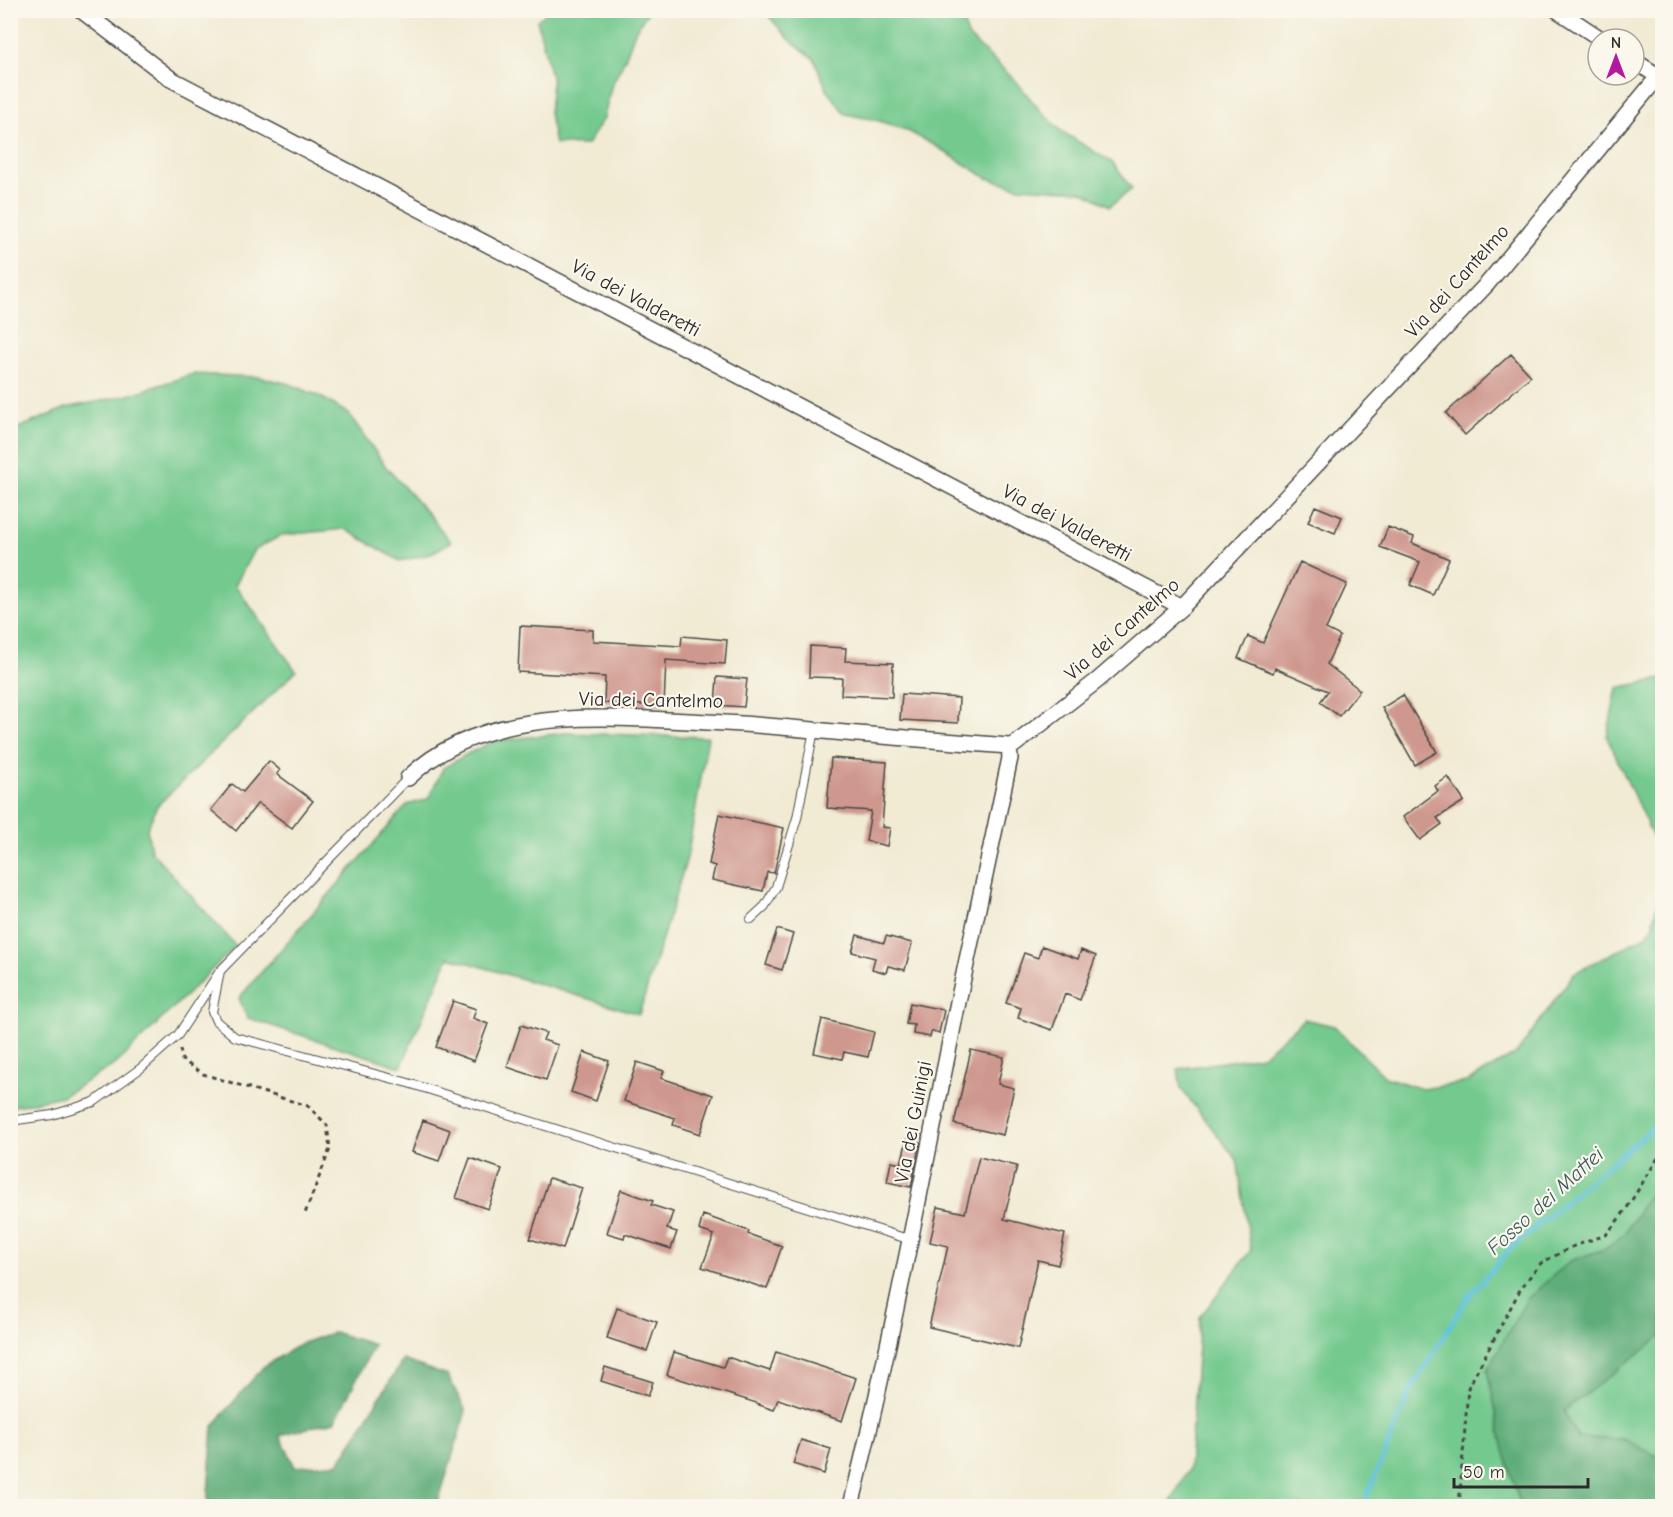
<svg xmlns="http://www.w3.org/2000/svg" width="1673" height="1517" viewBox="0 0 1673 1517" font-family="'Comic Neue',sans-serif">
<rect width="100%" height="100%" fill="#fbf7ec"/>
<filter id="ink" filterUnits="userSpaceOnUse"><feTurbulence type="fractalNoise" baseFrequency=".0167" numOctaves="2"/><feDisplacementMap in="SourceGraphic" scale="12" xChannelSelector="R" yChannelSelector="G"/><feConvolveMatrix kernelMatrix="1 2 1 2 8 2 1 2 1" color-interpolation-filters="sRGB"/></filter>
<filter id="wash" filterUnits="userSpaceOnUse"><feTurbulence type="fractalNoise" baseFrequency=".008" numOctaves="4" result="noise"/><feDisplacementMap in="SourceGraphic" scale="24" xChannelSelector="R" yChannelSelector="G"/><feGaussianBlur stdDeviation="1.35" result="paint"/><feColorMatrix in="noise" values="0 0 0 0 0 0 0 0 0 0 0 0 0 0 0 0 0 1.4 0 .05"/><feComposite in="paint" operator="in"/></filter>
<g filter="url(#wash)">
<rect width="100%" height="100%" fill="#f1ebd4"/>
<path fill="#73c98e" stroke="#4f7a5c" stroke-width="1.5" d="M551,10L649,11L636,29L625,59L611,87L604,118L587,145L555,144L549,113L552,81L537,20Z
M764,11H958L969,37L1016,81L1037,107L1061,131L1113,163L1132,189L1110,206L1082,191L1018,187L987,178L934,145L906,130L876,120L845,114L827,90L814,59L790,40Z
M193,374L259,377L290,384L321,397L349,414L386,467L430,516L451,542L430,554L400,561L345,529L282,535L254,550L235,585L296,671L157,806L147,829L151,851L236,946L116,1064L62,1096L11,1107V431L66,408L129,395Z
M1662,679V857L1607,737L1617,688Z
M565,733L708,737L687,858L639,1014L449,957L401,1067L247,1018L239,998L407,805L428,799L443,768L467,754L494,741Z
M1662,901V1506H1168L1189,1469L1200,1317L1251,1250L1237,1160L1181,1089L1178,1069L1262,1056L1304,1019L1334,1026L1385,1077L1422,1089L1467,1082L1517,1053L1574,973L1646,936L1655,924L1653,921L1658,904Z"/>
<path fill="#5ead79" stroke="#446c52" stroke-width="1.5" d="M1662,1175V1336L1564,1411L1578,1438L1624,1439L1656,1456L1662,1453V1499L1653,1506H1521L1504,1450L1487,1370L1527,1299L1570,1261L1607,1248L1624,1234Z
M334,1332L374,1345L335,1421L280,1435L295,1467L339,1463L403,1360L448,1376L466,1411L437,1506H207L213,1426L263,1367L300,1344Z"/>
<g fill="none" stroke-linecap="round" stroke-linejoin="round">
<path stroke="#5dc3da" stroke-width="5" d="M1363,1506L1410,1391L1466,1300L1511,1248L1662,1120"/>
</g>
<g id="blocks">
<path fill="#cf988e" d="M1511,354L1531,376L1465,435L1446,413Z
M1315,506L1342,517L1335,533L1308,522Z
M1388,527L1414,537L1412,543L1449,559L1433,595L1410,585L1420,562L1380,547Z
M1300,562L1347,584L1326,629L1340,636L1327,664L1360,690L1339,716L1320,702L1328,691L1275,668L1273,673L1238,658L1248,636L1263,643Z
M520,626L593,630V641L681,646L682,636L727,640L725,664L666,660L664,706L604,703L605,677L518,672Z
M810,646L846,648L845,661L893,663L892,697L841,695L842,678L809,677Z
M717,677L747,679L744,707L715,705Z
M902,694L959,698L958,723L900,720Z
M1403,695L1437,752L1415,765L1382,708Z
M831,758L887,762L882,827L890,828L887,846L866,841L871,811L827,808Z
M269,761L280,770L277,774L313,801L292,828L258,803L236,831L211,810L232,784L243,792Z
M1448,777L1464,801L1437,818L1442,824L1420,840L1403,817L1438,791L1435,786Z
M719,814L784,828L774,873L767,872L763,891L712,880L715,866L709,864Z
M777,929L793,934L782,970L766,965Z
M857,935L884,943L886,936L912,943L905,970L888,966L886,973L872,969L875,958L852,952Z
M1042,946L1078,959L1081,950L1096,956L1080,1000L1065,994L1052,1030L1018,1018L1021,1008L1006,1003L1024,953L1038,958Z
M453,1001L476,1009L473,1018L488,1024L474,1061L436,1047Z
M910,1003L944,1010L939,1033L932,1031L930,1037L913,1034L914,1025L906,1024Z
M822,1019L874,1032L868,1057L844,1052L842,1059L814,1053Z
M521,1025L546,1033L543,1040L558,1045L546,1080L507,1067Z
M971,1050L1004,1057L998,1084L1014,1088L1003,1135L954,1124Z
M584,1052L609,1061L596,1101L571,1092Z
M637,1062L664,1071L661,1078L713,1095L700,1134L673,1125L675,1118L624,1101Z
M423,1120L450,1130L439,1161L412,1152Z
M907,1139L920,1142L911,1187L887,1182L891,1162L901,1164Z
M979,1157L1017,1166L1004,1219L1065,1234L1058,1265L1038,1260L1018,1348L929,1327L948,1246L930,1242L938,1207L965,1213Z
M470,1158L502,1169L488,1209L456,1198Z
M549,1178L582,1188L563,1249L530,1239Z
M621,1190L653,1201L651,1205L673,1212L667,1229L677,1232L671,1249L625,1234L624,1238L607,1233Z
M703,1215L749,1231L748,1234L782,1246L767,1289L702,1267L714,1235L699,1230Z
M617,1308L657,1322L647,1351L607,1338Z
M674,1352L723,1367L727,1357L770,1371L776,1352L856,1378L842,1421L778,1399L774,1410L759,1405L760,1404L667,1375Z
M605,1367L653,1382L648,1396L601,1381Z
M801,1440L831,1449L824,1474L793,1464Z"/>
</g>
</g>
<g filter="url(#ink)">
<use href="#blocks" fill-opacity="0" stroke="#494844" stroke-width="1.5"/>
<g fill="none" stroke-linecap="round" stroke-linejoin="round">
<g stroke="#494844" stroke-width="10">
<path id="lane" d="M751,919L765,906L776,887L797,818L814,730
M220,971L212,1012L216,1021L235,1037L405,1082L911,1240
M10,1121L52,1115L94,1102L141,1068L178,1035L220,971L408,778"/>
</g>
<g stroke="#494844" stroke-width="18">
<path id="street" d="M81,10L171,79L1182,607
M1557,10L1601,39
M1634,61L1658,76
M408,778C476,712 580,716 667,720C716,722 764,725 813,730C878,736 943,741 1009,746L1014,745L1098,680L1182,607L1488,283L1662,72
M851,1506C892,1340 924,1170 958,1002C975,920 993,839 1010,758L1009,746"/>
</g>
<path stroke="#494844" stroke-width="3" stroke-dasharray="4.5 4.5" stroke-linecap="butt" d="M180,1049L182,1060L203,1074L308,1106L327,1125L330,1149L304,1216
M1459,1506L1468,1388L1521,1288L1541,1263L1574,1246L1606,1235L1625,1211L1658,1158L1662,1154"/>
<use href="#lane" stroke="#fff" stroke-width="8"/>
<use href="#street" stroke="#fff" stroke-width="15"/>
</g>
</g>
<g text-anchor="middle" dominant-baseline="central" stroke-width="4.5" stroke-linejoin="round" paint-order="stroke">
<g font-size="20" fill="#2b2b2b" stroke="#fbf7ec">
<text transform="translate(1457 281) rotate(-48)">Via dei Cantelmo</text>
<text transform="translate(636 298) rotate(28)">Via dei Valderetti</text>
<text transform="translate(1067 523) rotate(28)">Via dei Valderetti</text>
<text transform="translate(1122 629) rotate(-41)">Via dei Cantelmo</text>
<text transform="translate(651 700) rotate(1)">Via dei Cantelmo</text>
<text transform="translate(913 1122) rotate(-79)">Via dei Guinigi</text>
</g>
<g font-size="21" font-style="italic" fill="#3a5960" stroke="#fbf7ec">
<text transform="translate(1545 1201) rotate(-42)">Fosso dei Mattei</text>
</g>
</g>
<rect width="1673" height="1517" fill="none" stroke="#fbf7ec" stroke-width="36"/>
<g transform="translate(1616 57)"><circle r="28" fill="#fbf7ec" stroke="#a8a59f" stroke-width="1.5"/>
<path d="M0-4.5L10 22L0 15L-10 22Z" fill="#b5179e"/>
<text y="-9" font-size="16" font-weight="bold" text-anchor="middle" fill="#2b2b2b">N</text>
</g>
<path d="M1454 1478v9h134v-9" fill="none" stroke="#2b2b2b" stroke-width="3"/>
<text x="1463" y="1478" font-size="18" fill="#2b2b2b" stroke="#fbf7ec" stroke-width="4.5" paint-order="stroke">50 m</text>
</svg>
